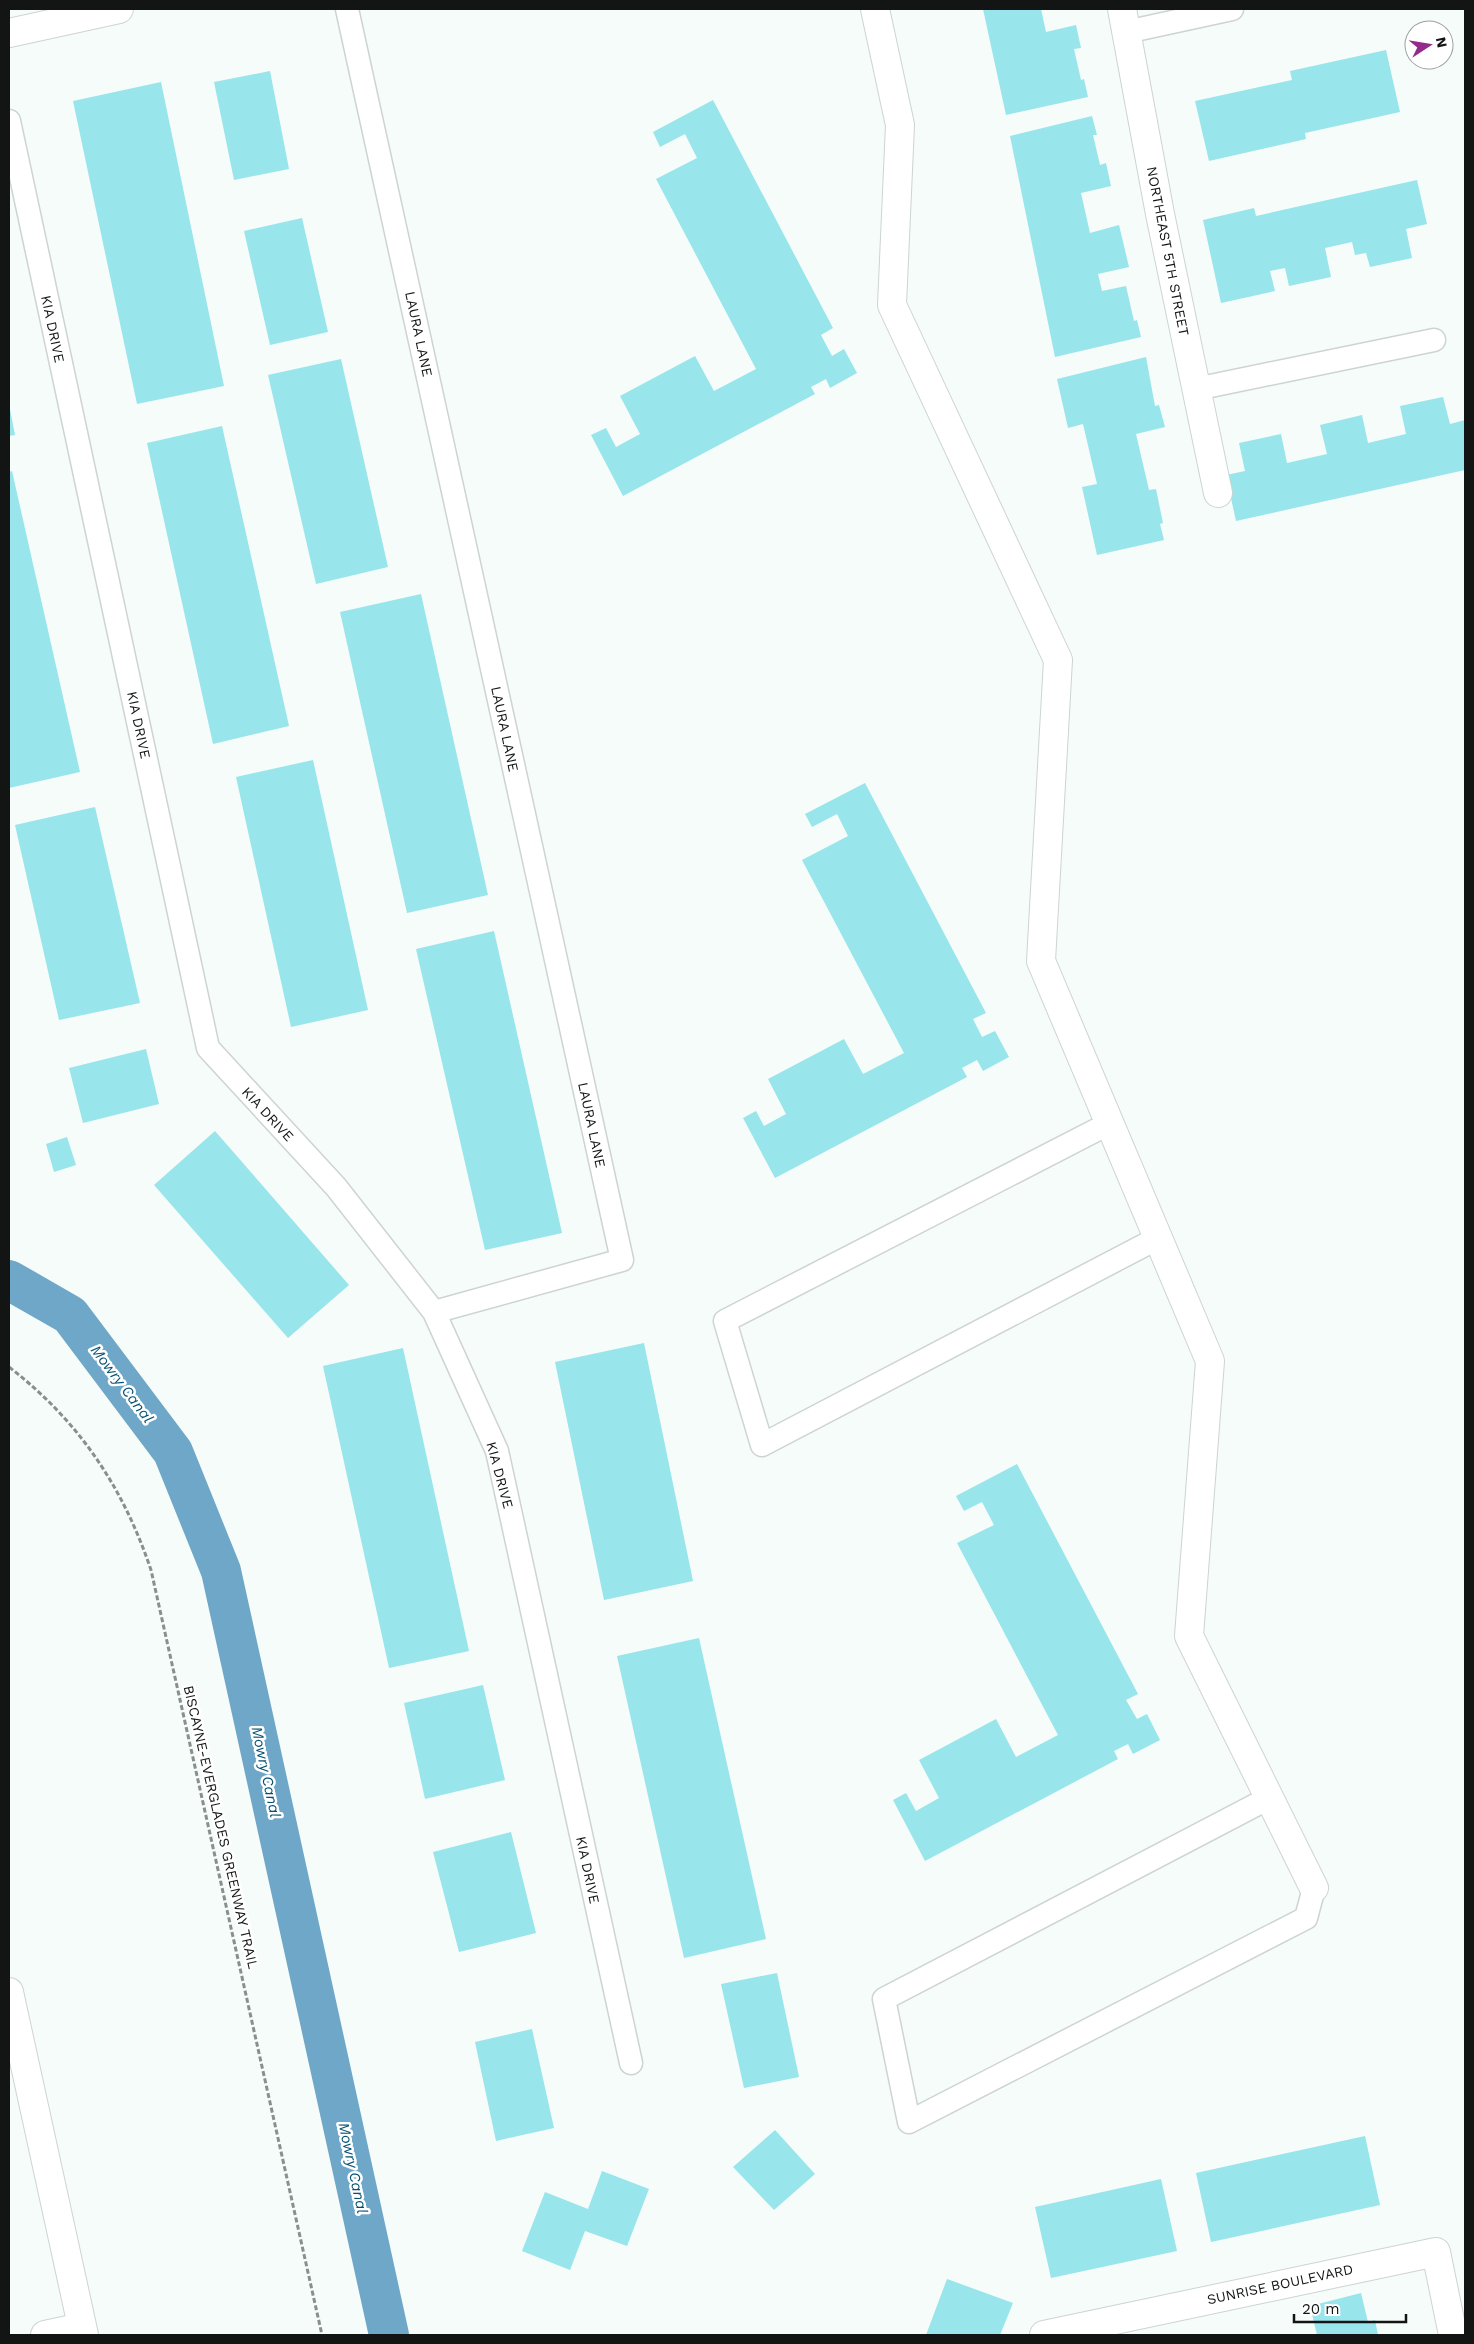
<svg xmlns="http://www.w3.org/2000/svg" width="1474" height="2344" viewBox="0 0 1474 2344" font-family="'Work Sans',sans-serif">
<rect width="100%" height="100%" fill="#f5fcf9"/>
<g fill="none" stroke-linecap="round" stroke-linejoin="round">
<path stroke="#6ea7c8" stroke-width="40" d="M9,1280L70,1315L173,1452L221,1571L389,2335"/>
</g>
<path fill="#98e5ec" d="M983,9H1041L1046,32L1076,25L1081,48L1074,49L1081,80L1084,79L1088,97L1006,115Z
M1386,50L1400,112L1305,133L1306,139L1209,161L1195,101L1292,80L1290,71Z
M270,71L289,169L234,180L214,82Z
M161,82L224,386L137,404L73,101Z
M713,100L833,328L821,335L832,356L844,349L857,373L830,388L826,379L811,387L815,394L623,496L591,435L606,428L616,447L640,434L620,396L695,356L714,391L756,369L656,179L697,158L685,134L660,147L653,132Z
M1092,116L1097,135H1093L1100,165L1106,163L1111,186L1081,193L1090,233L1119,225L1129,267L1098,274L1102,291L1126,286L1134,321L1137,320L1141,337L1055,357L1010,136Z
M1417,180L1427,224L1406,229L1412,258L1370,267L1366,253L1355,255L1352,242L1325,248L1331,277L1289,286L1285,268L1270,271L1275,291L1221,303L1203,220L1254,208L1256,216Z
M302,218L328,332L270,345L244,231Z
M1146,357L1155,406L1159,405L1165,427L1136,434L1149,490L1156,489L1163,523L1160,524L1164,540L1097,555L1082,487L1097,484L1083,424L1068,428L1057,379Z
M341,359L388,567L316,584L268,375Z
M1443,397L1450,424L1465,420V470L1236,521L1226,475L1245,471L1239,443L1281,434L1287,463L1327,454L1320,425L1362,415L1368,443L1406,434L1400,406Z
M10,409L15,435L9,436V410Z
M222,426L289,726L213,744L147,443Z
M12,471L80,772L9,788V472Z
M421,594L488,895L407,913L340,612Z
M313,760L368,1010L291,1027L236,777Z
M865,783L986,1013L973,1019L982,1037L995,1031L1009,1057L983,1071L977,1060L962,1068L967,1077L775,1178L743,1118L756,1111L764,1126L786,1114L768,1079L844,1039L863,1074L904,1053L802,860L848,836L837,814L812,827L805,814Z
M95,807L140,1003L59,1020L15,825Z
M494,931L562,1233L485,1250L416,949Z
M146,1049L159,1104L83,1123L69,1068Z
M215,1131L349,1285L288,1338L154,1185Z
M67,1137L76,1165L54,1172L46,1144Z
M644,1343L693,1581L604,1600L555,1362Z
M403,1348L469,1651L389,1668L323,1366Z
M1017,1464L1138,1694L1126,1700L1137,1719L1147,1714L1160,1740L1133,1754L1128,1744L1114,1751L1118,1759L925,1861L893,1800L906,1793L916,1811L939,1798L919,1760L996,1719L1016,1757L1058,1735L957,1543L994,1525L982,1502L964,1511L956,1496Z
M699,1638L766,1939L684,1958L617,1656Z
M483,1685L505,1780L425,1799L404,1703Z
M511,1832L536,1933L459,1952L433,1852Z
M777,1973L799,2077L744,2088L721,1984Z
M532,2029L554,2128L496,2141L475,2042Z
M775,2130L815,2174L774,2210L733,2167Z
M1365,2136L1380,2205L1211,2242L1196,2173Z
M602,2171L649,2189L627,2246L585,2231L570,2270L522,2251L545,2192L588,2209Z
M1161,2179L1177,2251L1051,2278L1035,2207Z
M947,2279L1013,2303L1000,2335H926Z
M1361,2293L1368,2322L1375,2320L1378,2335H1317L1310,2306Z"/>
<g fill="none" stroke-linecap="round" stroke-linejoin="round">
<g stroke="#cdd4d1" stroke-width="25">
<path id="lane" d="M347,9L622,1260L434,1312
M1126,32L1232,9
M9,121L208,1048L336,1187L434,1312L497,1451L631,2063
M1196,389L1434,340
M1110,1123L725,1321L762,1445L1158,1238
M1269,1798L884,1999L909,2122L1306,1918L1314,1888"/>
</g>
<g stroke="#cdd4d1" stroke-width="30">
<path id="street" d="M875,9L900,125L892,305L1058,660L1041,961L1210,1361L1189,1636L1314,1888
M1122,9L1160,214L1218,493
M9,1992L84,2335
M45,2335L82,2327
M1044,2335L1436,2252L1453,2335"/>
</g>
<g stroke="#cdd4d1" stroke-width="30">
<path id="secondary" d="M9,33L119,9"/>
</g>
<path stroke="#8a8f8d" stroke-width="3" stroke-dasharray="5 2.5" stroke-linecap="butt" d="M9,1367C79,1421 123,1487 151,1570L322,2335"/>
<use href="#lane" stroke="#fff" stroke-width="22"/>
<use href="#street" stroke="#fff" stroke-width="28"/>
<use href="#secondary" stroke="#fff" stroke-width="28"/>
</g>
<g text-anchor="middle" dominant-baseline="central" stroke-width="5" stroke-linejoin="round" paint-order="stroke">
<g font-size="14" fill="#121514" stroke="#fff">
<text transform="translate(1168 251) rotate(79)">NORTHEAST 5TH STREET</text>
<text transform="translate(53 329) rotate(78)">KIA DRIVE</text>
<text transform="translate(419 334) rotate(78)">LAURA LANE</text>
<text transform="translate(139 725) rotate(78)">KIA DRIVE</text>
<text transform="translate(505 729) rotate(78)">LAURA LANE</text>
<text transform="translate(268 1114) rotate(47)">KIA DRIVE</text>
<text transform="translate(592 1125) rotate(78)">LAURA LANE</text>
<text transform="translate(500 1475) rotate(75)">KIA DRIVE</text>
<text transform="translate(221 1827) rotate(77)">BISCAYNE-EVERGLADES GREENWAY TRAIL</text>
<text transform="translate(588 1870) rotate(78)">KIA DRIVE</text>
<text transform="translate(1280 2284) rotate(-12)">SUNRISE BOULEVARD</text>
</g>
<g font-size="15" font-style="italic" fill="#055172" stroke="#fff">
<text transform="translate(122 1384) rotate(53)">Mowry Canal</text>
<text transform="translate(266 1772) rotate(78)">Mowry Canal</text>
<text transform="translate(353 2168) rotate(78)">Mowry Canal</text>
</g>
</g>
<rect width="1474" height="2344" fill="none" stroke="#121514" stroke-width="20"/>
<g transform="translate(1429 45) rotate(78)"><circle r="24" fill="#ffffff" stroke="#a0a1a1"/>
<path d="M0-4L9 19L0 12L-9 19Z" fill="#952a8d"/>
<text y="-8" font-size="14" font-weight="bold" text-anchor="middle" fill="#121514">N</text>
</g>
<path d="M1294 2314v8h112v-8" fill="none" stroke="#121514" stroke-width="2.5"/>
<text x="1302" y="2314" font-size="15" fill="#121514" stroke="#ffffff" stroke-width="4" paint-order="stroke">20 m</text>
</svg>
